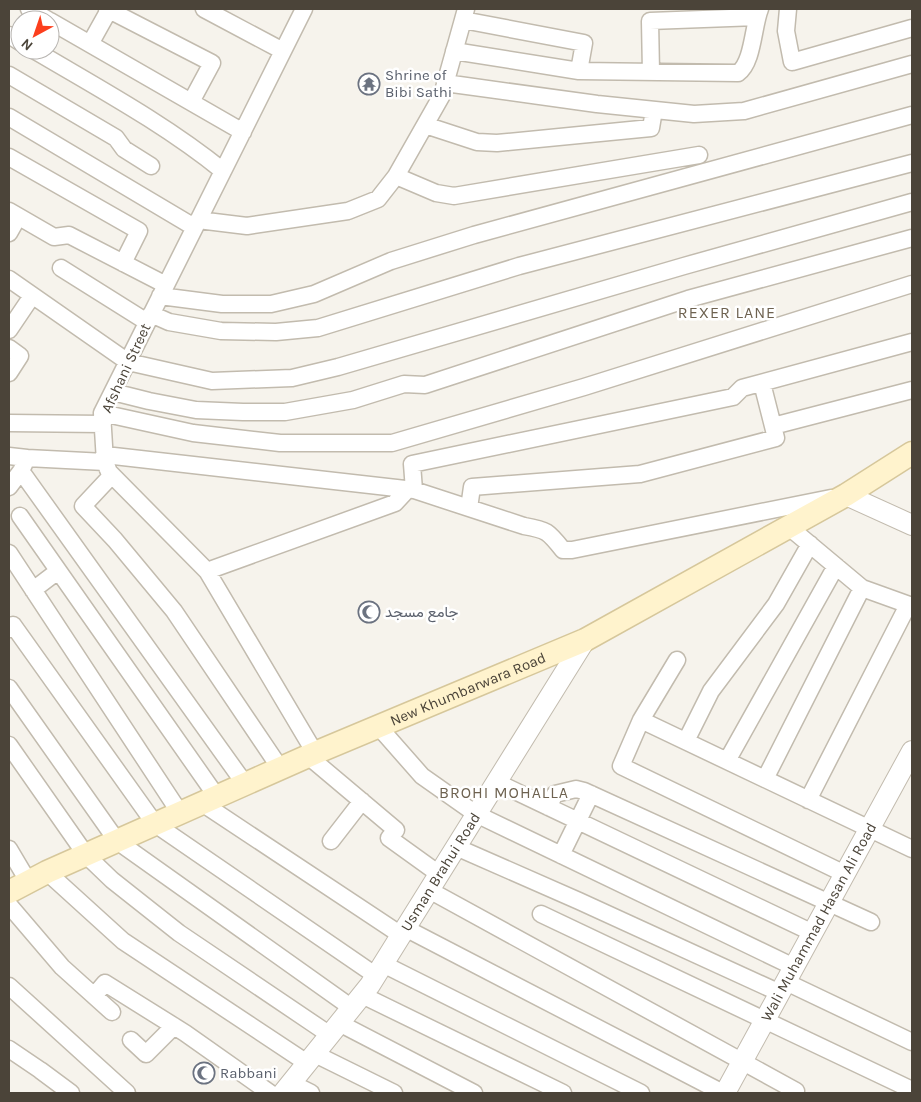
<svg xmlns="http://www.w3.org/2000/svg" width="921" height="1102" viewBox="0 0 921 1102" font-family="Karla,Vazirmatn,sans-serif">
<rect width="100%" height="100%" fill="#f6f3ec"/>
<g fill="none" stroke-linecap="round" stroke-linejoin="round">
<g stroke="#c2bbae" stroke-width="19">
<path id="minor" d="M29,9L48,20
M107,9L212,63L191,102
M204,9L283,51
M304,9L102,413L105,462L109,472L207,571L315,753
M788,9L786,31L792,62L912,28
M463,20L584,43L579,71
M50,21L243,132
M9,35L20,42
M90,44L109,10
M34,50C98,88 165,124 223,171
M454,51L579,71L738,73C753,63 753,26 760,9
M651,72L650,21L757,17
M9,75L116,138L124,149L151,166
M445,83L597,104L694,114L744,111L912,64
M9,117L194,227
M425,125L477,142L497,143L651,128L654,110
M9,157L139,231L123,263
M396,176L436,193L454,196L699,155
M9,211L54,237L69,235L166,285
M198,220L247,226L348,211L378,199L396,176L442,95L466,9
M9,233L18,217
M61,268L147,322
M9,279L128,362L212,381L292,378L338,367L684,266L912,202
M160,296L222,304H271L314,294L391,261L474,235L912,115
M151,314L169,322L221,331L276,332L318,328L519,266L912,163
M9,330L32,296
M9,348L20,356L9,373
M113,392L149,401L196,410L243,412H285L353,400L404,384L425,385L688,299L912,238
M102,413L193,433L280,443H392L584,387L912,284
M9,423L103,424
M773,426L912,390
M105,455L414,490L524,526C547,530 548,531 563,550H572L831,498
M9,456L27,458
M21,471L245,784
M112,475L83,506L115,540L174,611L280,768
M9,487L21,471L27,458L105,462
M414,490L412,464L733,397L742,388L912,342
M469,508L472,487L640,474L776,438L762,383
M20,516L217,797
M789,527L862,588L912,606
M9,553L180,813
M207,571L395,503L408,489
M33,590L58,571
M9,629L13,625L155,824L375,975
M677,660L641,720L621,766L845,874
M9,688L117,841L352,1008
M641,720L912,849
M378,726L422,776L476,814L794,967
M686,741L711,691L776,604L810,544
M9,745L86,855L112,880L179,933L330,1035
M308,756L396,830L389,838L439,874
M727,761L836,566
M765,779L862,588
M496,782L813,933
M808,800L908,605
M202,803L401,935
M548,807L555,794L576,789L584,791L871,922
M331,841L362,801
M456,847L579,901L780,993
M9,849L28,881
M561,855L591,794
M47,872L123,941L307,1063
M429,890L796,1091
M9,905L62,967L112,1012
M541,914L912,1090
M405,928L723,1093
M383,964L641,1093
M786,982L912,1042
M9,986L127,1093
M362,995L563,1093
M94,996L105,983L185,1033L270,1093
M339,1023L474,1093
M131,1040L146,1054L174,1026
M9,1049L40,1070L71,1093
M315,1054L394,1093
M291,1083L311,1093"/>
</g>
<g stroke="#c2bbae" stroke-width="22">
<g id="tertiary">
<path d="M846,495L912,525"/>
<path id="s1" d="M283,1093L370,985L585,640"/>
<path id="s2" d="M725,1093L912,751"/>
</g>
</g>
<g stroke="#d6c79b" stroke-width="25">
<g id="secondary">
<path id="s3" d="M9,892L47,872L315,753L585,640L846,495L912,453"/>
</g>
</g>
<use href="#minor" stroke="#fff" stroke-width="16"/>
<use href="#tertiary" stroke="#fff" stroke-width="20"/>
<use href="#secondary" stroke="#fff3cd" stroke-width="22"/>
</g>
<defs>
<g id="temple-ring" transform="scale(1.125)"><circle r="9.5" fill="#fff" stroke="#6b7280" stroke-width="1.5"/><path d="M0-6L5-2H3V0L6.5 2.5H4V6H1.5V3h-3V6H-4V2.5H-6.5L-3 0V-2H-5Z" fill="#6b7280"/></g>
<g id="mosque-ring" transform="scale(1.125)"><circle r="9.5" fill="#fff" stroke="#6b7280" stroke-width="1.5"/><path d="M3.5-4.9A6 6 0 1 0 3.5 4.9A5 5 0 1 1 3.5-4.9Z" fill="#6b7280"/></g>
</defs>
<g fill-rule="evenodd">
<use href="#temple-ring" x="369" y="84"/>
<use href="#mosque-ring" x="369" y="612"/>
<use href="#mosque-ring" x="204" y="1073"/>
</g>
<g text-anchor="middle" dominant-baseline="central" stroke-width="5" stroke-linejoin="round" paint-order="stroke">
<g font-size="15" fill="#5b616d" stroke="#fff" text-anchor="start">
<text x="385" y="75">Shrine of<tspan x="385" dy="17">Bibi Sathi</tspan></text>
<text x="385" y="612">جامع مسجد</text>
<text x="220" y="1073">Rabbani</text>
</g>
<g font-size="15" fill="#4b4439" stroke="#fff">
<text transform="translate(126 368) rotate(-65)">Afshani Street</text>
<text stroke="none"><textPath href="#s3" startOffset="502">New Khumbarwara Road</textPath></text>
<text stroke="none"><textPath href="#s1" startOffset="272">Usman Brahui Road</textPath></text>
<text stroke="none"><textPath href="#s2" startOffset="195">Wali Muhammad Hasan Ali Road</textPath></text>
</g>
<g font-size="16" letter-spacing="1" fill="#6e6250" stroke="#fff">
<text x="727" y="312">REXER LANE</text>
<text x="504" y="792">BROHI MOHALLA</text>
</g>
</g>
<rect width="921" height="1102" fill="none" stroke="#4b4439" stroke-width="20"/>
<g transform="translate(35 35) rotate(220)"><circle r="24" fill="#ffffff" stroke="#b7b4b0"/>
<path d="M0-4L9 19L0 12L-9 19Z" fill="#fc3f1d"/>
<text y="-8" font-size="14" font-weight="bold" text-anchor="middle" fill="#4b4439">N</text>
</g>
</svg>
